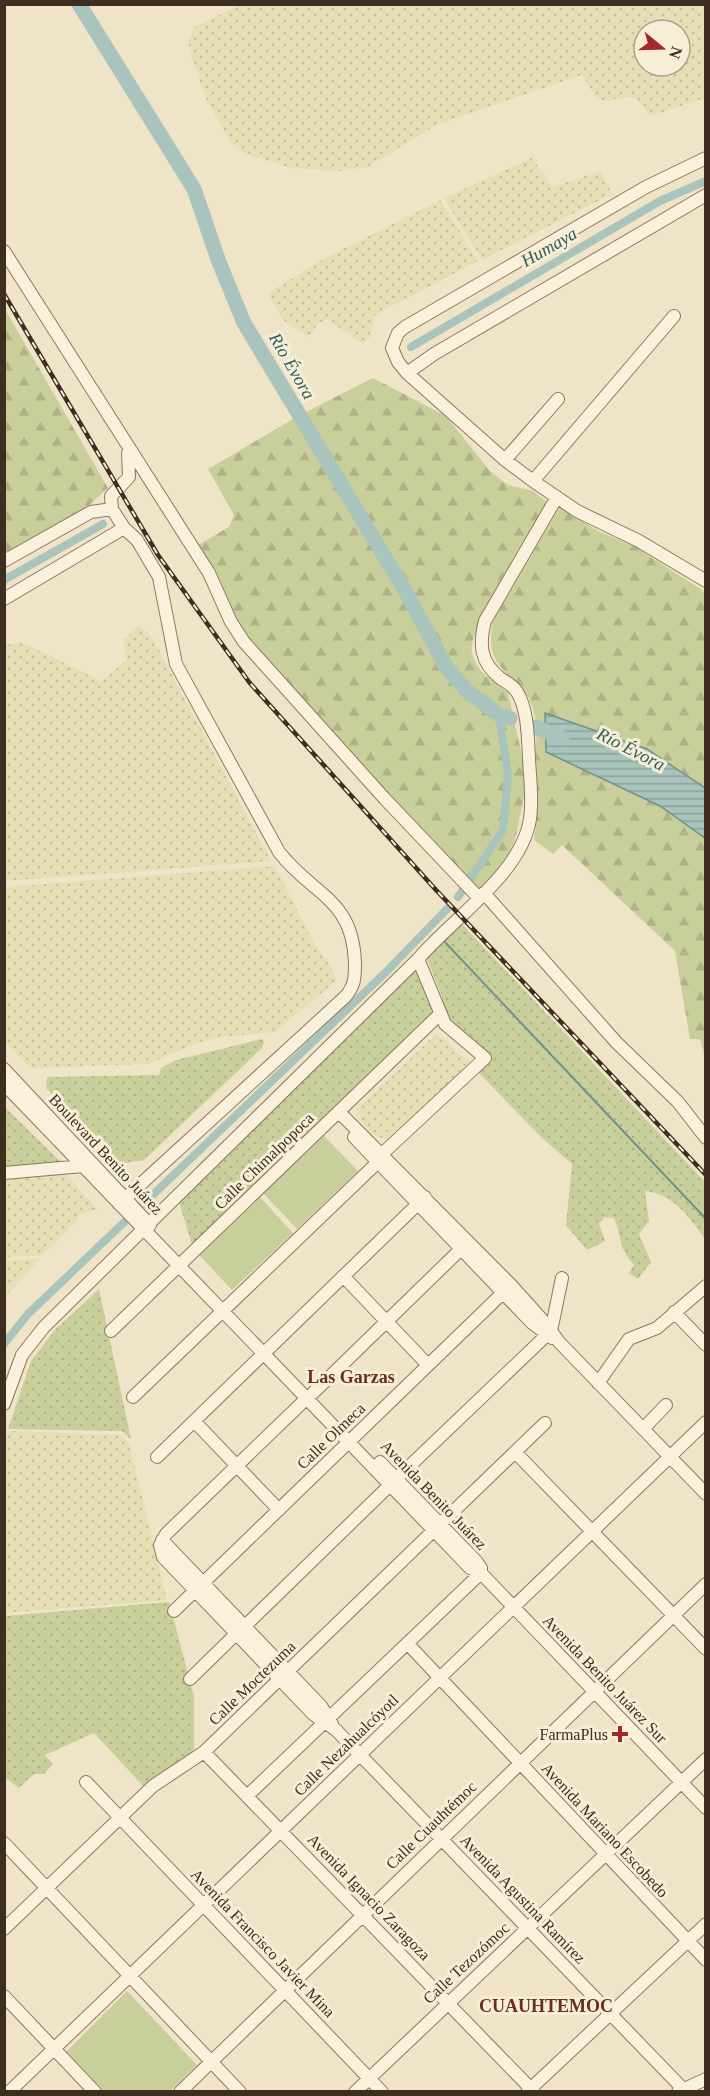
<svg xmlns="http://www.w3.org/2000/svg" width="710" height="2096" viewBox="0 0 710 2096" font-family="'Times New Roman',serif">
<defs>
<pattern id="farmland-dots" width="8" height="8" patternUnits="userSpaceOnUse" patternTransform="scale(1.5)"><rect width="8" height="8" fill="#e6deb5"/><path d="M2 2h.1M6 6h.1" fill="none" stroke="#c6bf9b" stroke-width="1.8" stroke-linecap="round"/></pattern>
<pattern id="grass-dots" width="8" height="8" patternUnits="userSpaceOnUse" patternTransform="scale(1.5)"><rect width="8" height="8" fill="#c9cf9b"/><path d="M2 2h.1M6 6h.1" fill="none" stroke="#aeb285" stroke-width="1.8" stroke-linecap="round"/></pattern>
<pattern id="forest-firs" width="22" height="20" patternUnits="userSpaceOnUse" patternTransform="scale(1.5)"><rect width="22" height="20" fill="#c9cf9b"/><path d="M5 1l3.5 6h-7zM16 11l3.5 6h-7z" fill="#aeb285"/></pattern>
<pattern id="water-rules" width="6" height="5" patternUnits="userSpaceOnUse" patternTransform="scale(1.5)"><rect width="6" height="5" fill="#a9c4bc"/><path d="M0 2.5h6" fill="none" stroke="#8ba098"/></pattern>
</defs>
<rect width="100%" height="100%" fill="#f0e4c8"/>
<path fill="url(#farmland-dots)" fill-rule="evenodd" d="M241,4L705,5V98L650,116L638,100L629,97L604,101L595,96L582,75L436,125L368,167L340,171L290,168L243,152L232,144L207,101L191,55L188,40L195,27ZM644,30H680V66H644Z
M532,158L553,187L601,171L612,194L482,260L444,198Z
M440,200L478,261L375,315L371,336L363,344L327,319L318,324L309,337L283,320L269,296L271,291L327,257Z
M139,625L152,637L271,861L5,881V645L21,642L101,681L127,660L123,640Z
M275,866L314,943L331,966L336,981L275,1032L223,1037L200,1042L148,1064L30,1068L5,1042V887Z
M435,1035L446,1040L455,1051L470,1061L390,1141L374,1135L364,1127L357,1109Z
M66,1174L97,1209L79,1215L76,1222L42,1255L5,1257V1179Z
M40,1259L5,1297V1261Z
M11,1431L120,1435L129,1443L167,1600L5,1613L4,1437Z"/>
<path fill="url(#grass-dots)" d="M462,924L705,1182V1239C688,1216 675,1195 645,1191L649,1221L639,1234L651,1262L638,1279L629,1273L634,1265C617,1246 623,1239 614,1218L604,1217L599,1224L605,1241L587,1250L566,1225L572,1164L542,1138L476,1070L488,1059L443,1016L442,996L427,959L445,934Z
M419,964L432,994L434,1015L193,1248L179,1202Z
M262,1039L264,1042L262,1048L144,1160L118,1164L46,1088L47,1077L159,1075L161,1068L176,1060Z
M4,1106L62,1163L5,1173Z
M99,1289L131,1439L122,1431L8,1429L31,1361L55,1330Z
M169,1602L194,1696V1749L177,1769L146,1789L94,1733L45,1755L53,1764L44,1774H34L19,1788L7,1779L5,1780V1616Z"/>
<path fill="url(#forest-firs)" d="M5,309L108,488L86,508L5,553Z
M373,378L446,416L490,471L508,485L533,491L547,502C532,527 466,631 472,653C477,673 493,681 508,692L524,765L525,792L515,840L503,867L479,892L390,798L239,626L221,582L198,545L229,527L234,515L208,469L302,414Z
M560,507L598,531L634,546L705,592V1057L700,1039H690L675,951L562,845L553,854L534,840C539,810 537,782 536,753C536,741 537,727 535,716C526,669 481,679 493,621Z"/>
<path fill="#c9cf9b" d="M324,1136L358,1171L297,1229L263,1193Z
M260,1197L293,1233L232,1290L199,1255Z
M127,1991L197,2065L170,2091H102L65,2053Z"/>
<path fill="url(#water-rules)" stroke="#6f938a" stroke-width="1.5" d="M545,713L647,749L705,788V838L660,806L546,752Z"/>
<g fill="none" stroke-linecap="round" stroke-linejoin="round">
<path stroke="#6f938a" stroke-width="2" d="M442,939L706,1219"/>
<path stroke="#a9c4bc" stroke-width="8" d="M411,347L660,201L706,181
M4,580L103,524
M458,897L503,830L508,775L499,715
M4,1344L27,1315L385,973L447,909"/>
<path stroke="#a9c4bc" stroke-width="15" d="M79,4L194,189L219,262L244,323L407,594L446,667L467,691L499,715L510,718
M535,727L562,738"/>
<g stroke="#8d765c" stroke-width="14">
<path id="minor" d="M706,158L646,187L405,327L398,333L392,348L398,362L407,373L505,460L533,481L577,511L639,541L706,581
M4,251L209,573L231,622L244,642L385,799L478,897
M407,373L434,354L706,195
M505,460L558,399
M533,481L674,316
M112,509L111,496L129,477L128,453
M4,561L91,512L112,509L124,528L4,599
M484,893L616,1042L678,1102L706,1138
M4,1069L150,1225
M4,1084L470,1568L481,1573L706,1808
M339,1112L511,1285L546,1324L559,1342L706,1494
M354,1137L532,1323L552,1338
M382,1154L485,1058L445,1024L418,959
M4,1173L83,1166
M119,1204L345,997C355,986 355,977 355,963C353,898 313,896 279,852L176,664L159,577L137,540L124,528
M343,1276L428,1365
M674,1312L706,1345
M111,1331L439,1015
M598,1383L629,1339L657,1328L706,1286
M313,1393L461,1249
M133,1397L378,1162
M307,1398L166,1534L160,1545L163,1557L313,1714L336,1730L686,2092
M4,1404L22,1355L44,1327L418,959C453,918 522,873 530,819C533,799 530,779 529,759C528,739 528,709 517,692C513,685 506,682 500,678C480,662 479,644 485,621L557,497
M194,1421L279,1510
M643,1429L666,1405
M515,1452L706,1649
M157,1457L425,1197
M380,1462L476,1561L481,1568V1573
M396,1479L551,1331L562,1278
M162,1540L321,1706L332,1724
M174,1611L511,1285
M245,1626L390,1485
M407,1643L706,1960
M190,1679L236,1634
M204,1752L534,2092
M86,1782L382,2092
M247,1796L481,1573
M4,1843L240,2092
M4,1929L153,1786L204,1752L545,1423
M4,1996L95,2092
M9,2092L706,1422
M180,2092L706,1584
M355,2092L706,1759
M527,2092L706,1924
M678,2092L706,2079"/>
</g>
<use href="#minor" stroke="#faf1dc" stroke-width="12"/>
<g stroke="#3d2e20" stroke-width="4.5">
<path id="rail" d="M4,294L158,555L249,682L436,890L706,1175"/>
</g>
<use href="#rail" stroke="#f7eed8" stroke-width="2" stroke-dasharray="7" stroke-linecap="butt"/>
</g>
<path fill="#9e2a2b" stroke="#f7eed8" stroke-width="2" d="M617 1725h6v6h6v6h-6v6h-6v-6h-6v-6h6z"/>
<g text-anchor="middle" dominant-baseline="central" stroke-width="6" stroke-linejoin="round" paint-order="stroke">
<g font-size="16" fill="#3d2e20" stroke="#f7eed8">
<text transform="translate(106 1154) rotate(47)">Boulevard Benito Juárez</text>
<text transform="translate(264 1161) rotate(-44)">Calle Chimalpopoca</text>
<text transform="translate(331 1436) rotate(-44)">Calle Olmeca</text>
<text transform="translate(434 1495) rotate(46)">Avenida Benito Juárez</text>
<text transform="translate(605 1679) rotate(46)">Avenida Benito Juárez Sur</text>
<text transform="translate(252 1683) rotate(-44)">Calle Moctezuma</text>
<text transform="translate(346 1745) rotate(-44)">Calle Nezahualcóyotl</text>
<text transform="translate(431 1825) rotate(-44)">Calle Cuauhtémoc</text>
<text transform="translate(605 1830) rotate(47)">Avenida Mariano Escobedo</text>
<text transform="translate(369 1897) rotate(46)">Avenida Ignacio Zaragoza</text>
<text transform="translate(523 1899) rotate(46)">Avenida Agustina Ramírez</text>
<text transform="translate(263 1943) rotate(46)">Avenida Francisco Javier Mina</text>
<text transform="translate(466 1963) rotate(-43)">Calle Tezozómoc</text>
</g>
<g font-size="16" fill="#3d2e20" stroke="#f7eed8" text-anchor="end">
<text x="608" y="1734">FarmaPlus</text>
</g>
<g font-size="18" font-style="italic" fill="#2f5d5a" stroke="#f7eed8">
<text transform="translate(549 247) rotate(-30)">Humaya</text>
<text transform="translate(292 366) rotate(60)">Río Évora</text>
<text transform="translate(631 749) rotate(27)">Río Évora</text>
</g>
<g font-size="18" font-weight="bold" fill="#6b2e1e" stroke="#f7eed8">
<text x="351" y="1377">Las Garzas</text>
<text x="546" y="2006">CUAUHTEMOC</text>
</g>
</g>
<rect width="710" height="2096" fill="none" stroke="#3d2e20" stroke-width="12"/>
<g transform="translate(662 48) rotate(109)"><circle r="28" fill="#f7eed8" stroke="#ada18e" stroke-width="1.5"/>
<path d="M0-4.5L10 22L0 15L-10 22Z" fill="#9e2a2b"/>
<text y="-9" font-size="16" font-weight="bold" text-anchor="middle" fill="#3d2e20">N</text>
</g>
</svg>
